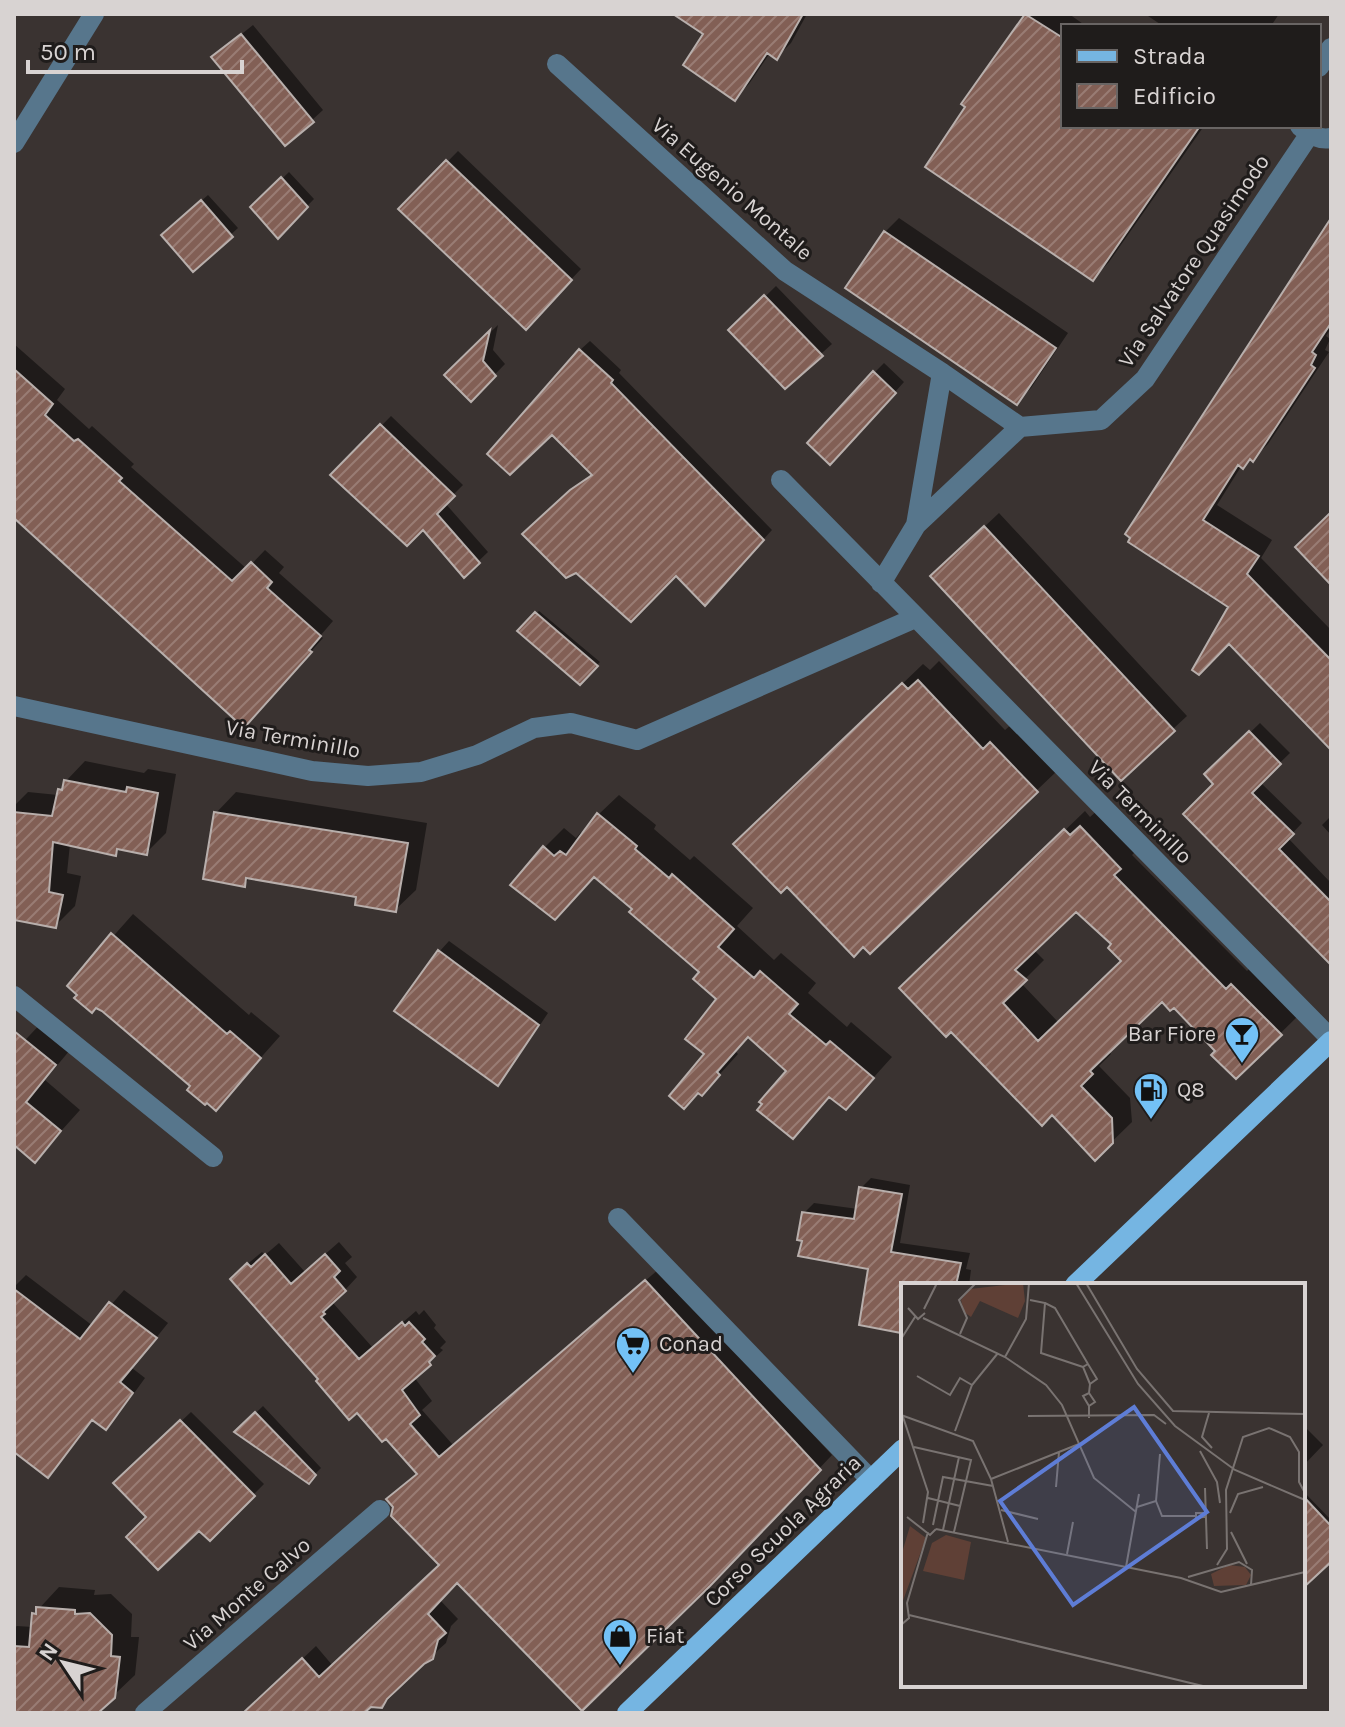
<svg xmlns="http://www.w3.org/2000/svg" width="1345" height="1727" viewBox="0 0 1345 1727" font-family="Karla,sans-serif">
<defs>
<pattern id="building-hatch" width="6" height="6" patternUnits="userSpaceOnUse" patternTransform="scale(2)"><rect width="6" height="6" fill="#825f55"/><path d="M-1 1l2-2M0 6l6-6M5 7l2-2" fill="none" stroke="#997c74"/></pattern>
</defs>
<rect width="100%" height="100%" fill="#3a3331"/>
<path fill="#0007" fill-rule="evenodd" d="M676,14H807L791,43L777,57L770,53L749,84L735,98L706,34Z
M1027,14H1069L1086,26H1063V126H1204L1109,262L1093,279L963,104Z
M1145,14H1279L1271,26H1163Z
M253,25L323,110L286,144L213,57Z
M458,151L581,269L526,327L401,209Z
M289,172L314,199L278,236L253,207Z
M208,195L238,228L193,269L170,229Z
M899,218L1068,333L1031,388L1017,402L885,232Z
M1331,222V328L1326,336L1330,339L1325,350L1329,352L1268,444L1253,459L1251,458L1242,465L1217,505L1272,540L1261,558L1331,630V735L1231,607L1131,542Z
M776,286L832,344L785,386L731,330Z
M498,325L493,350L505,364L471,399L446,375Z
M590,341L621,370L619,373L772,530L714,594L677,573L534,525L593,474L580,350Z
M14,344L65,389L57,400L89,429L92,426L134,464L131,467L247,569L265,550L284,567L279,573L333,621L320,636L323,638L257,712L14,515Z
M884,363L904,382L840,453L874,373Z
M391,416L463,485L445,503L488,552L464,575L423,527L333,475Z
M999,513L1187,716L1173,729L947,562Z
M539,611L600,662L579,683L520,630Z
M939,661L1005,730L1012,724L1057,771L1036,791L787,884L756,824L923,664L930,670Z
M1260,723L1290,753L1260,782L1302,823L1288,838L1331,883V962L1216,784L1207,774Z
M85,761L144,773L148,769L176,774L166,833L147,852L121,848L115,854L70,844L67,873L81,876L75,906L55,926L14,919V806L28,792L58,795L66,781Z
M236,792L427,823L416,890L395,910L359,896L251,877L244,884L216,813Z
M619,795L656,825L654,829L690,860L694,856L753,908L737,926L774,960L781,953L816,983L808,993L847,1027L851,1022L892,1057L846,1108L831,1096L793,1136L789,1071L749,1036L735,1051L738,1054L702,1094L707,1054L719,999L702,972L595,875L574,898L544,848L564,828L576,838L581,832L584,834L599,814Z
M1100,808L1139,848L1132,855L1247,971L1252,966L1300,1014L1236,1077L1218,1050L1174,1005L1162,999L1109,1051L1111,1054L1099,1066L1130,1098L1132,1122L1095,1158L921,969L1085,811L1090,817ZM1076,909L1114,944L1124,960L1059,1023L1021,983L1044,960L1034,950Z
M1331,816V835L1322,825Z
M133,914L249,1015L251,1012L280,1036L216,1108L103,1009L69,986Z
M449,941L548,1013L508,1073L497,1083L439,952Z
M45,1019L75,1044L45,1080L80,1110L35,1160L14,1143V1052Z
M871,1178L910,1185L900,1243L970,1253L966,1269L971,1270L969,1285H903V1328L900,1331L870,1268L804,1239V1213L814,1203L858,1209L861,1188Z
M339,1242L352,1257L345,1263L357,1277L333,1303L373,1348L416,1311L419,1315L424,1310L436,1325L434,1328L446,1342L440,1348L443,1350L414,1377L432,1401L422,1410L453,1445L659,1269L832,1455L723,1570L458,1581L439,1599L458,1619L451,1626L446,1643L399,1685L395,1693L382,1706L370,1704L361,1713H245L316,1646L333,1666L442,1564L389,1499L419,1473L386,1436L321,1378L245,1266L262,1252L265,1255L279,1243L305,1272Z
M26,1275L93,1326L124,1290L168,1323L132,1368L145,1378L119,1414L106,1427L94,1419L48,1475L14,1450V1287Z
M263,1406L321,1468L308,1481L237,1431Z
M191,1412L264,1484L210,1538L199,1528L116,1483Z
M1305,1427L1323,1445L1303,1466V1429Z
M1303,1491L1331,1520V1559L1303,1585Z
M59,1587L95,1590L94,1595L111,1594L132,1614L131,1637H139L135,1675L95,1713H14V1628L17,1626L33,1627L34,1614Z"/>
<path fill="url(#building-hatch)" stroke="#b8afac" stroke-width="2" fill-rule="evenodd" d="M673,14H803L777,60L767,53L735,101L683,65L703,34Z
M1025,14L1063,38V126H1200L1093,281L925,167L965,107L961,104Z
M241,34L314,122L285,146L211,57Z
M446,160L572,280L526,330L398,209Z
M281,177L308,207L278,239L250,207Z
M201,200L233,237L193,272L161,235Z
M1331,218V323L1312,352L1316,355L1311,365L1315,368L1253,462L1250,459L1243,469L1238,465L1203,520L1259,556L1247,574L1331,660V750L1229,644L1199,675L1192,670L1228,607L1128,542L1130,538L1125,534Z
M884,231L1056,348L1017,405L845,288Z
M764,295L823,356L785,389L728,330Z
M490,330L483,361L496,376L471,402L444,375Z
M579,349L613,380L611,383L764,540L705,606L676,576L631,622L576,573L566,578L522,534L570,490L592,475L552,435L510,475L487,454Z
M14,369L53,404L45,415L74,441L78,439L122,478L119,481L232,581L251,562L272,582L267,588L321,636L309,650L312,652L244,728L14,518Z
M873,371L896,393L830,465L807,443Z
M380,424L455,496L437,514L480,563L464,578L423,530L407,546L330,475Z
M1331,512V585L1295,547Z
M984,526L1175,731L1121,781L930,576Z
M535,612L598,666L580,685L517,631Z
M918,680L983,749L990,742L1038,792L870,954L863,947L854,957L787,887L781,893L733,844L902,683L908,689Z
M1249,731L1281,764L1252,793L1294,834L1279,849L1331,902V965L1183,814L1213,784L1204,774Z
M64,780L126,792L127,787L158,793L147,855L117,849L116,856L53,842L49,892L63,895L56,928L14,920V812L52,816L58,789L62,790Z
M214,812L408,843L396,912L355,905L356,897L246,878L245,887L203,879Z
M597,813L637,846L635,849L669,878L672,874L734,929L718,947L754,978L760,971L798,1004L789,1014L826,1045L830,1041L874,1078L846,1110L829,1097L793,1139L757,1110L762,1104L759,1102L786,1071L748,1037L717,1072L720,1075L702,1096L698,1093L684,1109L669,1096L704,1054L685,1039L716,999L693,979L699,972L629,912L632,909L594,877L555,920L510,885L543,846L554,856L560,851L566,855Z
M1080,826L1121,869L1114,875L1226,989L1231,984L1282,1035L1236,1079L1211,1055L1215,1051L1174,1008L1170,1011L1162,1002L1090,1071L1093,1074L1081,1086L1112,1118L1113,1143L1095,1161L1052,1115L1042,1126L951,1032L946,1037L899,988L1064,829L1070,835ZM1076,912L1111,944L1108,948L1121,961L1038,1041L1003,1003L1027,980L1015,970Z
M111,933L227,1034L230,1031L261,1058L216,1111L207,1103L205,1105L187,1090L190,1086L102,1011L96,1008L92,1013L74,998L77,995L67,986Z
M438,950L539,1025L498,1086L394,1011Z
M14,1031L56,1065L26,1102L61,1131L35,1163L14,1145Z
M859,1187L902,1194L891,1252L961,1263L956,1285H903L901,1333L859,1325L868,1269L798,1256L802,1241L797,1240L802,1212L854,1219Z
M265,1254L291,1284L325,1254L340,1271L334,1277L346,1291L323,1312L325,1314L321,1317L359,1359L402,1322L405,1326L409,1322L425,1339L422,1342L435,1356L429,1362L431,1365L402,1390L420,1415L410,1424L439,1457L645,1280L821,1470L710,1586L582,1711L457,1583L428,1614L446,1633L438,1640L433,1659L424,1664L387,1699L382,1708L371,1707L364,1713H243L302,1658L319,1677L439,1565L391,1516L393,1507L386,1499L417,1474L386,1439L382,1442L357,1413L349,1420L316,1381L318,1379L230,1279L247,1263L251,1267Z
M14,1289L80,1339L109,1302L157,1338L120,1382L133,1393L106,1430L92,1420L48,1478L14,1452Z
M255,1412L316,1475L309,1484L234,1432Z
M180,1420L255,1496L210,1541L199,1531L158,1570L126,1537L146,1517L113,1483Z
M1303,1496L1331,1526V1562L1303,1588Z
M36,1607L75,1610V1614L90,1613L112,1635L111,1656L120,1657L115,1698L98,1713H14V1646L29,1647L32,1613L36,1614Z"/>
<g fill="none" stroke-linecap="round" stroke-linejoin="round">
<path stroke="#57768c" stroke-width="20" d="M557,64L785,271L942,373L916,525L881,583
M1319,67L1331,48
M1300,126C1310,135 1318,140 1331,138
M14,143L94,14
M942,373L1020,427L1101,420L1145,379L1309,135
M781,480L1331,1039
M916,525L1020,427
M14,706L312,771L368,776L421,772L477,755L534,728L571,723L637,740L915,618
M14,996L213,1157
M618,1218L871,1480
M145,1713L380,1510"/>
<path stroke="#75b5e2" stroke-width="20" d="M1075,1285L1331,1041
M627,1713L903,1449"/>
</g>
<defs>
<g id="bar-pin" transform="scale(1.8)"><path d="M0 17L-7.5 6A9.5 9.5 0 1 1 7.5 6Z" fill="#73c1f6" stroke="#1f1c1b"/><path d="M-6-5H6L.8 .8V4.5H3.5V6h-7V4.5H-.8V.8Z" fill="#111"/></g>
<g id="fuel-pin" transform="scale(1.8)"><path d="M0 17L-7.5 6A9.5 9.5 0 1 1 7.5 6Z" fill="#73c1f6" stroke="#1f1c1b"/><path d="M-5.5-6h7V0h2V4h1.3V-2.5L3-4.5l.8-.8L6-3V5H2.5V1h-1V6h-7ZM-4.2-4.7v3.2H.2V-4.7Z" fill="#111"/></g>
<g id="supermarket-pin" transform="scale(1.8)"><path d="M0 17L-7.5 6A9.5 9.5 0 1 1 7.5 6Z" fill="#73c1f6" stroke="#1f1c1b"/><path d="M-6-5.5h2.5l.6 2H6L4.5 2H-2.5L-4.4-4H-6ZM-1.5 3.2a1.3 1.3 0 1 0 .1 0ZM3 3.2a1.3 1.3 0 1 0 .1 0Z" fill="#111"/></g>
<g id="shop-pin" transform="scale(1.8)"><path d="M0 17L-7.5 6A9.5 9.5 0 1 1 7.5 6Z" fill="#73c1f6" stroke="#1f1c1b"/><path d="M-5-2.5h2.3a2.7 3.5 0 0 1 5.4 0H5L5.5 6h-11ZM-1.5-2.5h3a1.5 2.3 0 0 0-3 0Z" fill="#111"/></g>
</defs>
<g fill-rule="evenodd">
<use href="#bar-pin" x="1242" y="1034"/>
<use href="#fuel-pin" x="1151" y="1090"/>
<use href="#supermarket-pin" x="633" y="1344"/>
<use href="#shop-pin" x="620" y="1636"/>
</g>
<g text-anchor="middle" dominant-baseline="central" stroke-width="6" stroke-linejoin="round" paint-order="stroke">
<g font-size="22" fill="#d8d3d2" stroke="#1f1c1b">
<text transform="translate(732 189) rotate(41)">Via Eugenio Montale</text>
<text transform="translate(1194 261) rotate(-56)">Via Salvatore Quasimodo</text>
<text transform="translate(293 739) rotate(10)">Via Terminillo</text>
<text transform="translate(1140 812) rotate(45)">Via Terminillo</text>
<text transform="translate(783 1531) rotate(-44)">Corso Scuola Agraria</text>
<text transform="translate(247 1594) rotate(-41)">Via Monte Calvo</text>
</g>
<g font-size="22" fill="#d8d3d2" stroke="#1f1c1b" text-anchor="start">
<text x="1216" y="1034" text-anchor="end">Bar Fiore</text>
<text x="1177" y="1090">Q8</text>
<text x="659" y="1344">Conad</text>
<text x="646" y="1636">Fiat</text>
</g>
</g>
<g transform="translate(901 1283)">
<rect width="404" height="404" fill="#3a3331"/>
<path d="M122,0L124,18L117,35L79,18L70,34L63,29L60,17L69,6ZM9,243L25,255L0,323V273ZM45,252L70,259L63,297L22,288L31,260ZM328,282L344,284L350,292L345,302L313,303L310,291Z" fill="#5f4036"/>
<path fill="none" stroke="#797371" stroke-width="2" d="M175,0L237,101L274,143L334,187L404,217M185,0L236,86L272,128L404,131M129,17L144,20L140,70L182,84M144,20L154,25L187,81M7,25L17,36L24,30M23,26L36,0M22,35L104,74L145,102L161,122L193,195L235,229M59,51L66,35L58,17L75,0M0,56L14,34M104,74L125,36L128,0M16,93L49,112L59,95L71,102M188,110L189,101L196,96L187,81L182,84L189,101M188,123L182,113L188,110L194,119L188,123V135M308,130L301,154L311,165M0,132L72,158L90,196L107,259M127,133L253,132L265,141M2,134L27,209L22,240M54,148L71,102L97,70M13,164L70,177L53,249M299,168L316,199L319,220M90,196L178,161M155,204L158,169M304,205L306,266M27,215L59,223M255,218L261,233H294M236,224L255,218L259,171M100,227L137,236M295,230H303L304,234L295,235ZM329,230L337,211L362,204M6,234L29,252L35,246M32,242L42,194L92,203M35,246L280,295L320,309L404,289M42,247L58,174M330,249L346,281M166,271L172,239M316,282L326,266L325,207L342,154L368,145L389,154L398,169V199L404,210M225,284L238,211M287,294L338,279L351,287L350,302M8,332L306,404M0,342L8,335L6,320L27,249"/>
<path fill="#5e7dd6" fill-opacity="0.15" stroke="#5e7dd6" stroke-width="4" d="M233,124L306,229L172,322L99,218Z"/>
<rect width="404" height="404" fill="none" stroke="#d8d3d2" stroke-width="4"/>
</g>
<rect width="1345" height="1727" fill="none" stroke="#d8d3d2" stroke-width="32"/>
<rect x="1061" y="24" width="260" height="104" fill="#1f1c1b" stroke="#696564" stroke-width="2"/>
<rect x="1077" y="50" width="40" height="12" fill="#75b5e2" stroke="#696564" stroke-width="2"/>
<text x="1133" y="64" font-size="24" fill="#d8d3d2">Strada</text>
<rect x="1077" y="84" width="40" height="24" fill="url(#building-hatch)" stroke="#696564" stroke-width="2"/>
<text x="1133" y="104" font-size="24" fill="#d8d3d2">Edificio</text>
<g transform="translate(64 1663) rotate(305)" stroke="#1f1c1b" stroke-width="6" paint-order="stroke">
<path d="M0-6L14 30L0 20L-14 30Z" fill="#d8d3d2"/>
<text y="-12" font-size="22" font-weight="bold" text-anchor="middle" fill="#d8d3d2">N</text>
</g>
<path d="M28 60v12h214v-12" fill="none" stroke="#d8d3d2" stroke-width="4"/>
<text x="40" y="60" font-size="24" fill="#d8d3d2" stroke="#1f1c1b" stroke-width="6" paint-order="stroke">50 m</text>
</svg>
